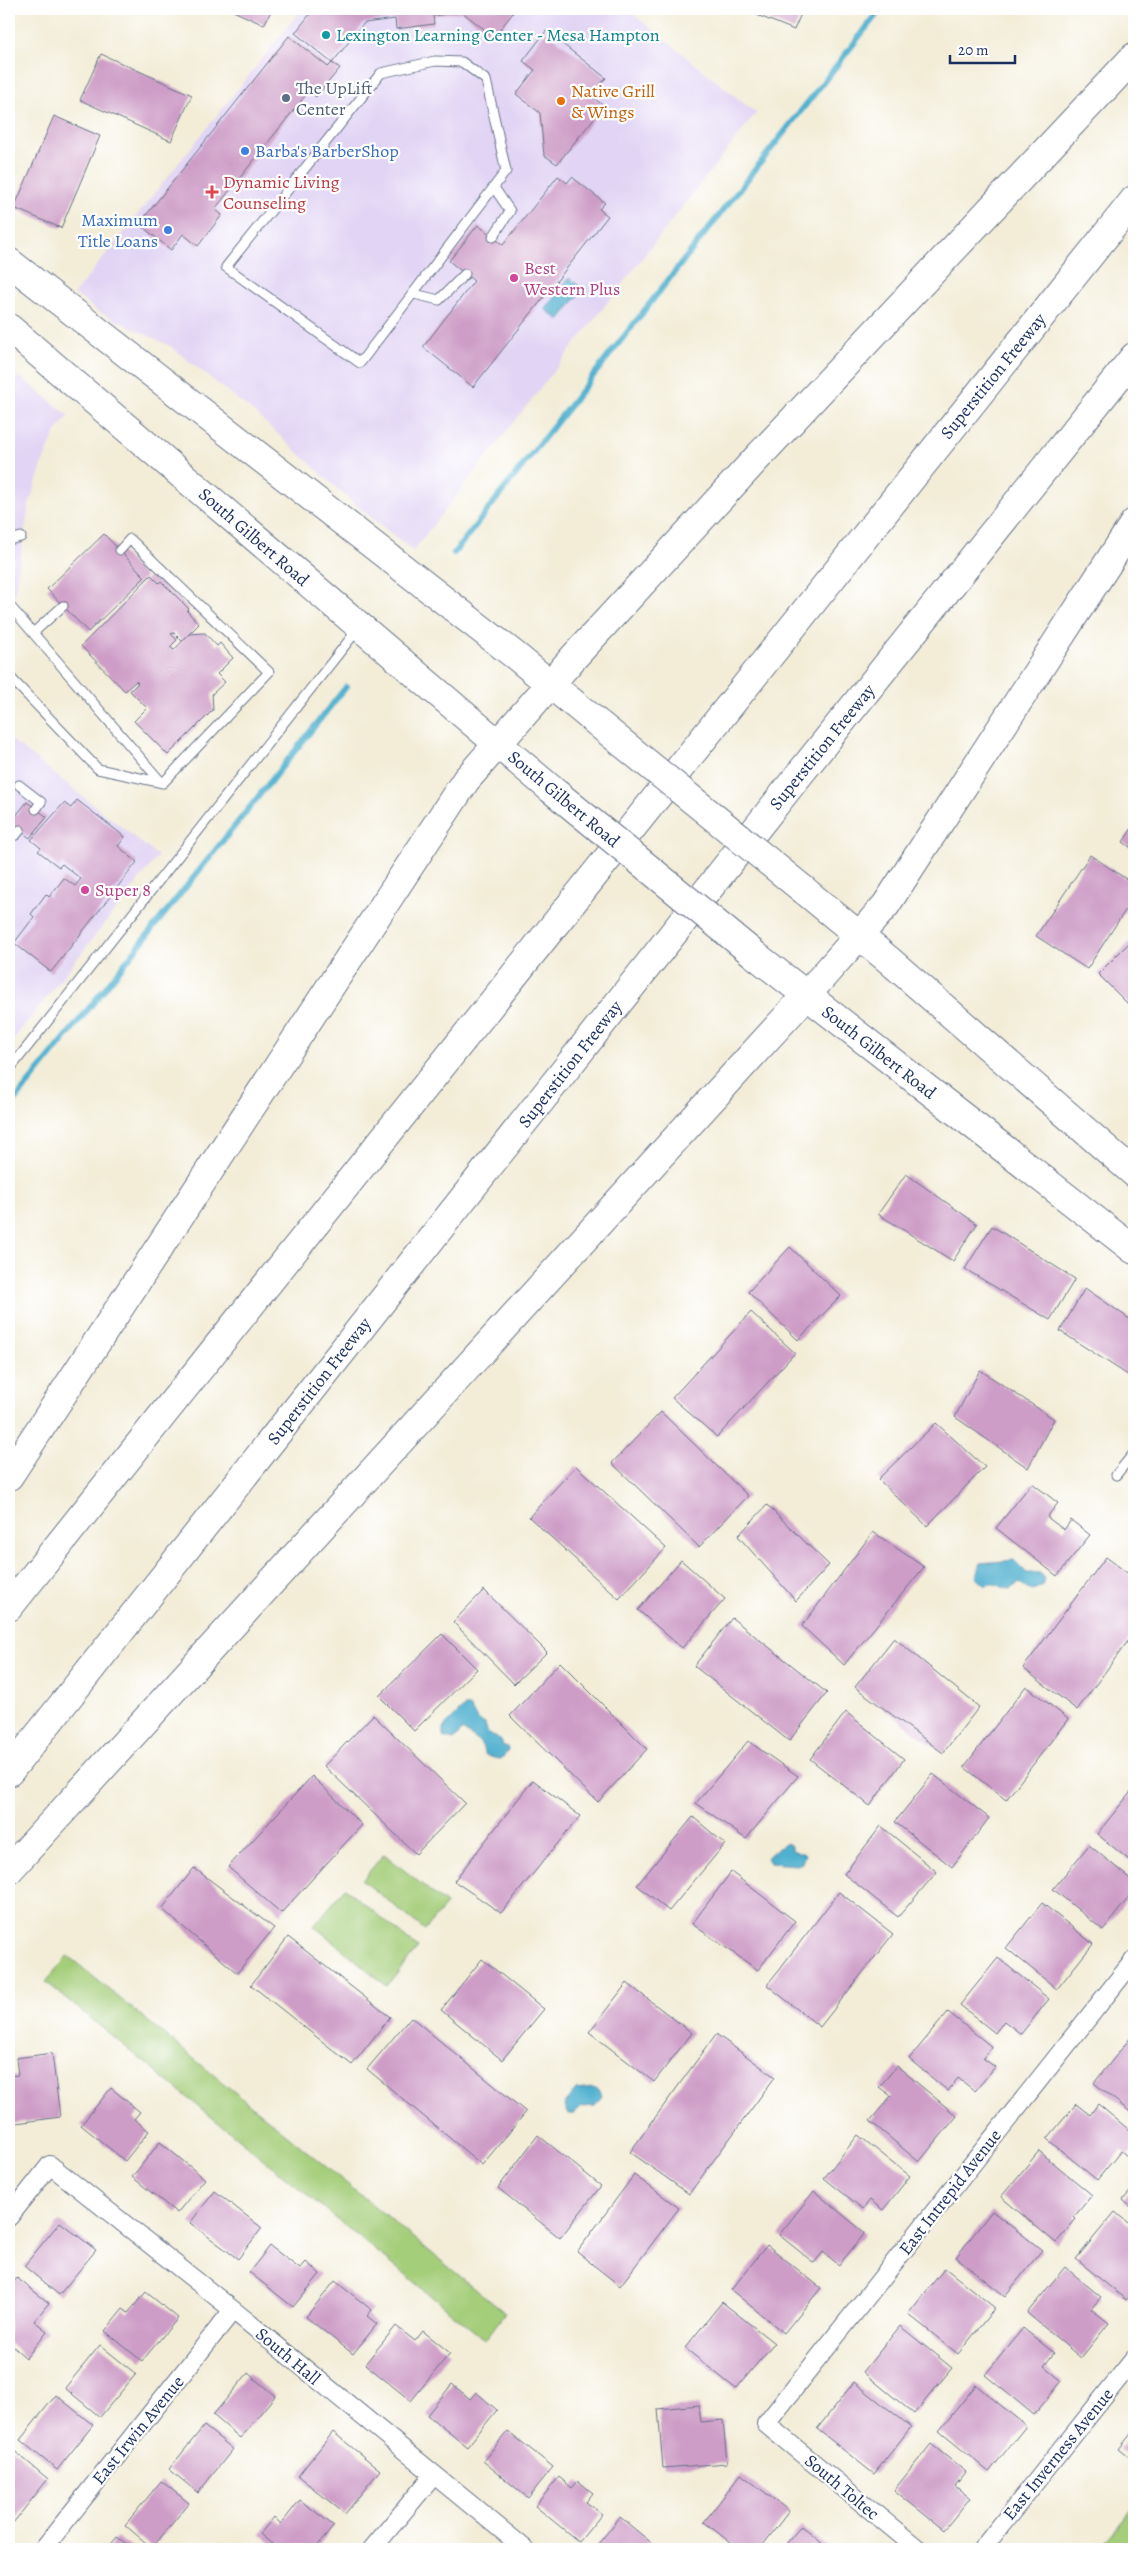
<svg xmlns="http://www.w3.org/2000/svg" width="1143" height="2558" viewBox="0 0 1143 2558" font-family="Alegreya,serif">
<rect width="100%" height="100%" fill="#fff"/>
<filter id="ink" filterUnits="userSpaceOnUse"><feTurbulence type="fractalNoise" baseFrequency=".02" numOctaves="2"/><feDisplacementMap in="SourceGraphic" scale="10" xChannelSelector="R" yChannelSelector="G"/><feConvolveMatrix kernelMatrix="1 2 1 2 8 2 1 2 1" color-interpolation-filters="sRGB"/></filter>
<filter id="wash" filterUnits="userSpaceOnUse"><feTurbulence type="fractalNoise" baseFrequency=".0096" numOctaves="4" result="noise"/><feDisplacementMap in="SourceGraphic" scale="20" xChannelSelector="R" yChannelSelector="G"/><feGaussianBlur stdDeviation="1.12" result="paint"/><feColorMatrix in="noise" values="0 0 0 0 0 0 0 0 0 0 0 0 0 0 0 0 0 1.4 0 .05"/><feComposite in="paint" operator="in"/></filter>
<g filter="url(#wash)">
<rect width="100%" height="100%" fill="#f3edd8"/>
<path fill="#e1d4f4" d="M302,9H627L756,113L413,551L352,502L256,414L170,346L97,311L74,294Z
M19,376L69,416L57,430L44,459L29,505L9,626V389Z
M9,738L158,856L9,1045Z"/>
<path fill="#a5ce7a" stroke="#607e6c" d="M384,1854L446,1904L425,1930L362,1880Z
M345,1888L418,1948L387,1986L314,1926Z
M68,1956L505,2313L485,2340L46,1982Z
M1134,2507V2549H1099Z"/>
<path fill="#50b0cf" stroke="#367096" d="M569,278L583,289L559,320L545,309Z
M1014,1560L1027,1573C1035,1574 1039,1569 1045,1579L1043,1585L1032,1591L1020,1583L1009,1589C1001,1588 995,1580 986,1586L976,1577L980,1563Z
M464,1707H469L478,1720L485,1724L488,1734L502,1741V1745L508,1747V1751L501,1759C475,1756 489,1750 478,1741C474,1738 467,1733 462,1730L454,1740L443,1737V1728Z
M786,1843L792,1846V1850L805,1854L802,1863L797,1865L770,1863L767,1858C772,1851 780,1847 786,1843Z
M593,2088L600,2091L602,2097L595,2106L582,2107L574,2114H569L564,2104L576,2090Z"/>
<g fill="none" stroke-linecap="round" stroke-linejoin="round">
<path stroke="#50b0cf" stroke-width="6" d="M454,553L881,9
M9,1108L346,687"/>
</g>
<g id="blocks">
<path fill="#ce9dc7" d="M229,9H272L264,25Z
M314,9H516L494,37L462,12L433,16L434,24L396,29L395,19L364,23L332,63L295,33Z
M742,9H803L794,30Z
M546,31L606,78L591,96L604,106L557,164L544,155L540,113L516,94L535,70L523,61Z
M289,36L328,67L332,63L340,68L316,97L309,91L215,209L222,215L198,246L183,234L171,250L139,224Z
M101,54L192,95L171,141L80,100Z
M54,116L100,136L61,228L14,208Z
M558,176L567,183L572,177L605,203L599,209L608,216L473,387L423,347L474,281L449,261L478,225L503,245Z
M104,534L145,577L88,632L47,589Z
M151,575L159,583L161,581L189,609L187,611L199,624L182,641L174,633L171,634L177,640L170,647L174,650L189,634L205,633L217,646L220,643L233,658L217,674L225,682L212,694L213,710L168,755L134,721L147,708L130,691L138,683L136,681L125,691L81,646Z
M77,800L125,837L118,846L137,862L51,972L14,943L34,917L31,914L46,894L49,897L64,878L75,886L81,879L62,864L59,867L38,851L41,848L31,840L64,803L71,808Z
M27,802L47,817L30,838L10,823Z
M1134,825V850L1123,842Z
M1090,855L1134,884V897L1087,969L1036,936Z
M1134,938V1010L1098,974Z
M906,1174L977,1224L953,1261L878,1214Z
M992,1226L1075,1279L1050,1320L965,1269Z
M790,1247L841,1296L798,1340L748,1292Z
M1085,1288L1134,1322V1379L1060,1331Z
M751,1312L795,1353L717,1437L672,1398Z
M980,1370L1054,1419L1028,1468L955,1417Z
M661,1412L748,1496L699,1547L612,1463Z
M936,1423L985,1467L927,1526L878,1479Z
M576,1466L666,1548L619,1599L529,1517Z
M1032,1483L1058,1503L1047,1517L1064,1530L1071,1520L1090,1535L1057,1576L996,1528Z
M767,1505L829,1565L796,1601L738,1536Z
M873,1532L924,1567L844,1665L802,1626Z
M1106,1557L1134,1578V1633L1077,1710L1023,1668Z
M681,1560L725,1599L682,1648L638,1610Z
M484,1590L547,1652L514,1684L453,1622Z
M732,1618L827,1693L789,1741L694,1666Z
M442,1634L477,1669L414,1731L379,1696Z
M894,1638L979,1707L943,1753L855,1687Z
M560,1662L647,1749L598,1802L510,1716Z
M1026,1686L1068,1719L1006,1800L964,1767Z
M846,1712L904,1759L870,1806L810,1759Z
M373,1715L465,1803L416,1854L324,1766Z
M748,1741L798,1776L746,1839L696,1803Z
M933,1774L989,1818L952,1867L895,1822Z
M312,1776L362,1825L281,1913L228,1867Z
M533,1780L580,1816L501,1913L454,1881Z
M1134,1788V1864L1097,1834Z
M693,1817L725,1844L669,1911L637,1885Z
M881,1826L937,1872L898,1917L844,1874Z
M1089,1845L1134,1882V1891L1103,1930L1053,1889Z
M194,1868L274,1928L237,1973L162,1909Z
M731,1872L795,1921L758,1970L692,1924Z
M839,1892L893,1934L820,2027L767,1985Z
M1042,1903L1093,1944L1057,1989L1006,1948Z
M288,1937L390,2017L352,2065L251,1985Z
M998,1958L1049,1999L1021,2034L1004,2021L995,2033L960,2005Z
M482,1959L544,2009L502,2060L441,2010Z
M627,1983L692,2033L654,2082L589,2032Z
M948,2012L992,2047L983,2058L995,2067L975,2091L958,2078L948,2091L909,2059Z
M411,2017L526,2112L482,2165L367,2069Z
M716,2034L775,2077L689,2194L630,2152Z
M1132,2036L1134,2038V2115L1094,2083Z
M52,2053L60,2117L9,2124V2076L18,2075L16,2058Z
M897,2066L957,2116L919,2162L870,2121L891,2096L879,2087Z
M111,2088L140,2112L134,2119L149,2131L125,2161L81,2125Z
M1076,2104L1090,2115L1098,2104L1134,2134V2147L1127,2156L1121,2151L1097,2180L1047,2139Z
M538,2135L601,2186L560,2238L498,2188Z
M858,2135L910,2176L883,2210L870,2200L863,2209L824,2178Z
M160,2142L205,2179L177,2213L132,2177Z
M1039,2151L1092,2195L1074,2217L1076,2219L1056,2243L1001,2197Z
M634,2175L679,2208L620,2286L577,2252Z
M1134,2187V2209L1123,2200Z
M215,2191L262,2228L238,2259L190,2223Z
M814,2191L865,2233L839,2265L823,2252L814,2263L779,2235Z
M992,2211L1042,2250L1005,2296L956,2257Z
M1115,2212L1134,2228V2290L1126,2300L1076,2259Z
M60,2222L96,2250L59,2295L24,2266Z
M767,2245L821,2288L784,2333L731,2290Z
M270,2246L300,2269L306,2262L320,2274L293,2307L249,2272Z
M1065,2267L1101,2297L1091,2309L1109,2323L1081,2358L1027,2313Z
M945,2268L995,2308L958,2354L908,2314Z
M17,2278L49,2303L34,2321L47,2331L26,2358L9,2343V2288Z
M335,2281L372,2310L367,2316L377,2324L353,2354L306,2317Z
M146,2292L178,2318L142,2361L105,2331L123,2309L128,2313Z
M722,2302L774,2343L736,2389L685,2348Z
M396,2326L415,2341L423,2331L450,2353L411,2401L365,2364Z
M900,2326L952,2368L914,2414L863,2372Z
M1023,2328L1054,2353L1044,2366L1062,2381L1034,2415L985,2375Z
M100,2345L136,2374L100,2417L65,2388Z
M248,2373L275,2396L240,2438L213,2415Z
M854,2382L911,2427L874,2474L817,2429Z
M452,2384L470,2399L476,2392L497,2410L467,2447L427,2415Z
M976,2385L1026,2426L989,2472L939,2431Z
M56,2395L93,2425L57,2470L20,2440Z
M699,2405L701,2422L723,2420L727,2463L663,2468L658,2409Z
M204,2426L233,2449L198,2493L169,2469Z
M1134,2430V2461L1119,2449Z
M508,2431L553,2467L528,2498L483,2461Z
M333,2432L380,2470L345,2514L298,2476Z
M931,2444L966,2472L955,2486L970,2498L944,2530L894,2490Z
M11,2448L48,2479L13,2523L9,2520Z
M741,2474L789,2511L760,2549H739L704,2522Z
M559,2477L572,2488L578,2481L593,2493L586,2502L602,2514L579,2542L535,2506Z
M161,2481L189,2503L152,2548L125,2525Z
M300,2500L334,2526L315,2549H278L260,2534L274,2517L281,2524Z
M620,2517L659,2549H594Z
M801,2526L829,2549H782Z
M117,2537L133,2549H107Z"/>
</g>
</g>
<g filter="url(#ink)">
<use href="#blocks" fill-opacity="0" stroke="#677289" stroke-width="1"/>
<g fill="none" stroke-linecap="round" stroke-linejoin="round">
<g stroke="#677289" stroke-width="11">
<path id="service" d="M435,61L462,62L486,80L506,171L360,363L226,267L381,73Z
M493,237L510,211L495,189
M414,294L439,300L465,274
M9,540L21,537
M9,605L162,783
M33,633L63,606
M9,676L98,769L163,783L269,672L130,539L120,550
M19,785L41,802L36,809
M9,837L16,835L20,830
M9,1070L358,629
M1116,1475L1134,1453"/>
</g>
<g stroke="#677289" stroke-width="20">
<path id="minor" d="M9,2217L50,2165L233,2310L525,2549
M43,2549L233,2310
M372,2549L433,2476
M918,2549L766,2424L1134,1960
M982,2549L1134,2359"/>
</g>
<g stroke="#677289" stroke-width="30">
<path id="primary" d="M9,262L517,657L600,725
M9,328L551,789
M805,891L890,961L1134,1173
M755,955L1134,1250"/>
</g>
<g stroke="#677289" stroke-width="30">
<path id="motorway" d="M9,1476L466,780L573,658L757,458L1134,57
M9,1607L1134,200
M9,1772L794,781L1134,357
M9,1870L793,1010L886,905L1134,523"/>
</g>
<use href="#service" stroke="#fff" stroke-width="9"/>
<use href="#minor" stroke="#fff" stroke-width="18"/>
<use href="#primary" stroke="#fff" stroke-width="28"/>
<use href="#motorway" stroke="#fff" stroke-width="28"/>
<g stroke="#677289" stroke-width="30" stroke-linecap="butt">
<path id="primary-bridge" d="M600,725L805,891
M551,789L755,955"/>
</g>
<use href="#primary-bridge" stroke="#fff" stroke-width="28"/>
</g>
</g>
<circle fill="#0f9aa8" stroke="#fff" stroke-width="2" cx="326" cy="35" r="5"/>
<circle fill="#5c6f8a" stroke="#fff" stroke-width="2" cx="286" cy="98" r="5"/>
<circle fill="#e8710a" stroke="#fff" stroke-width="2" cx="561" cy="101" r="5"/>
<g fill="#3f7fe0" stroke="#fff" stroke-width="2">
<circle cx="245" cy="151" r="5"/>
<circle cx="168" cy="230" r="5"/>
</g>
<path fill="#e0444e" stroke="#fff" stroke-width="2" d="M209.5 184.5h5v5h5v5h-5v5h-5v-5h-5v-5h5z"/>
<g fill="#d1479c" stroke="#fff" stroke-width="2">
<circle cx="514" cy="278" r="5"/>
<circle cx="85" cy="890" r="5"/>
</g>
<g text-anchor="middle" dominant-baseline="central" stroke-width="4.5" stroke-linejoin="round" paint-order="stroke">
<g font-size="18" fill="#0d838f" stroke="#fff" text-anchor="start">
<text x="336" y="35">Lexington Learning Center - Mesa Hampton</text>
</g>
<g font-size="18" fill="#4e5e75" stroke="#fff" text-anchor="start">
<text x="296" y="88">The UpLift<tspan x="296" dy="21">Center</tspan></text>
</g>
<g font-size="18" fill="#c56008" stroke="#fff" text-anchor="start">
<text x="571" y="91">Native Grill<tspan x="571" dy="21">&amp; Wings</tspan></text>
</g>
<g font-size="18" fill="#366cbe" stroke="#fff" text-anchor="start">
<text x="255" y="151">Barba's BarberShop</text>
<text x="158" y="220" text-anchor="end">Maximum<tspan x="158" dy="21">Title Loans</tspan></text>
</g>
<g font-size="18" fill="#be3a42" stroke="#fff" text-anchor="start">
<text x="223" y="182">Dynamic Living<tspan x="223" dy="21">Counseling</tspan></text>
</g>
<g font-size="18" fill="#b23c85" stroke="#fff" text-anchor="start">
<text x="524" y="268">Best<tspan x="524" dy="21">Western Plus</tspan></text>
<text x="95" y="890">Super 8</text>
</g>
<g font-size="18" fill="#1b2f5e" stroke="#fff">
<text transform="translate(993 376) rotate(-51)">Superstition Freeway</text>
<text transform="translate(254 537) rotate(41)">South Gilbert Road</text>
<text transform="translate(822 747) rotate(-51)">Superstition Freeway</text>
<text transform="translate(564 799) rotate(40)">South Gilbert Road</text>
<text transform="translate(879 1052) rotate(38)">South Gilbert Road</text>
<text transform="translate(570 1064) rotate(-52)">Superstition Freeway</text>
<text transform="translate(319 1381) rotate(-52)">Superstition Freeway</text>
<text transform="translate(950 2192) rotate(-52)">East Intrepid Avenue</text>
<text transform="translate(288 2356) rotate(40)">South Hall</text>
<text transform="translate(138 2430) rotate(-51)">East Irwin Avenue</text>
<text transform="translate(1058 2454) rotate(-51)">East Inverness Avenue</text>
<text transform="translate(842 2487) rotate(40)">South Toltec</text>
</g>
</g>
<rect width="1143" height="2558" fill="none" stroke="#fff" stroke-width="30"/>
<path d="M950 55v8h65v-8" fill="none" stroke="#1b2f5e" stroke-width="2.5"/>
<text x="958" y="55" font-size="15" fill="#1b2f5e" stroke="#ffffff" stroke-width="4" paint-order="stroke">20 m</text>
</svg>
